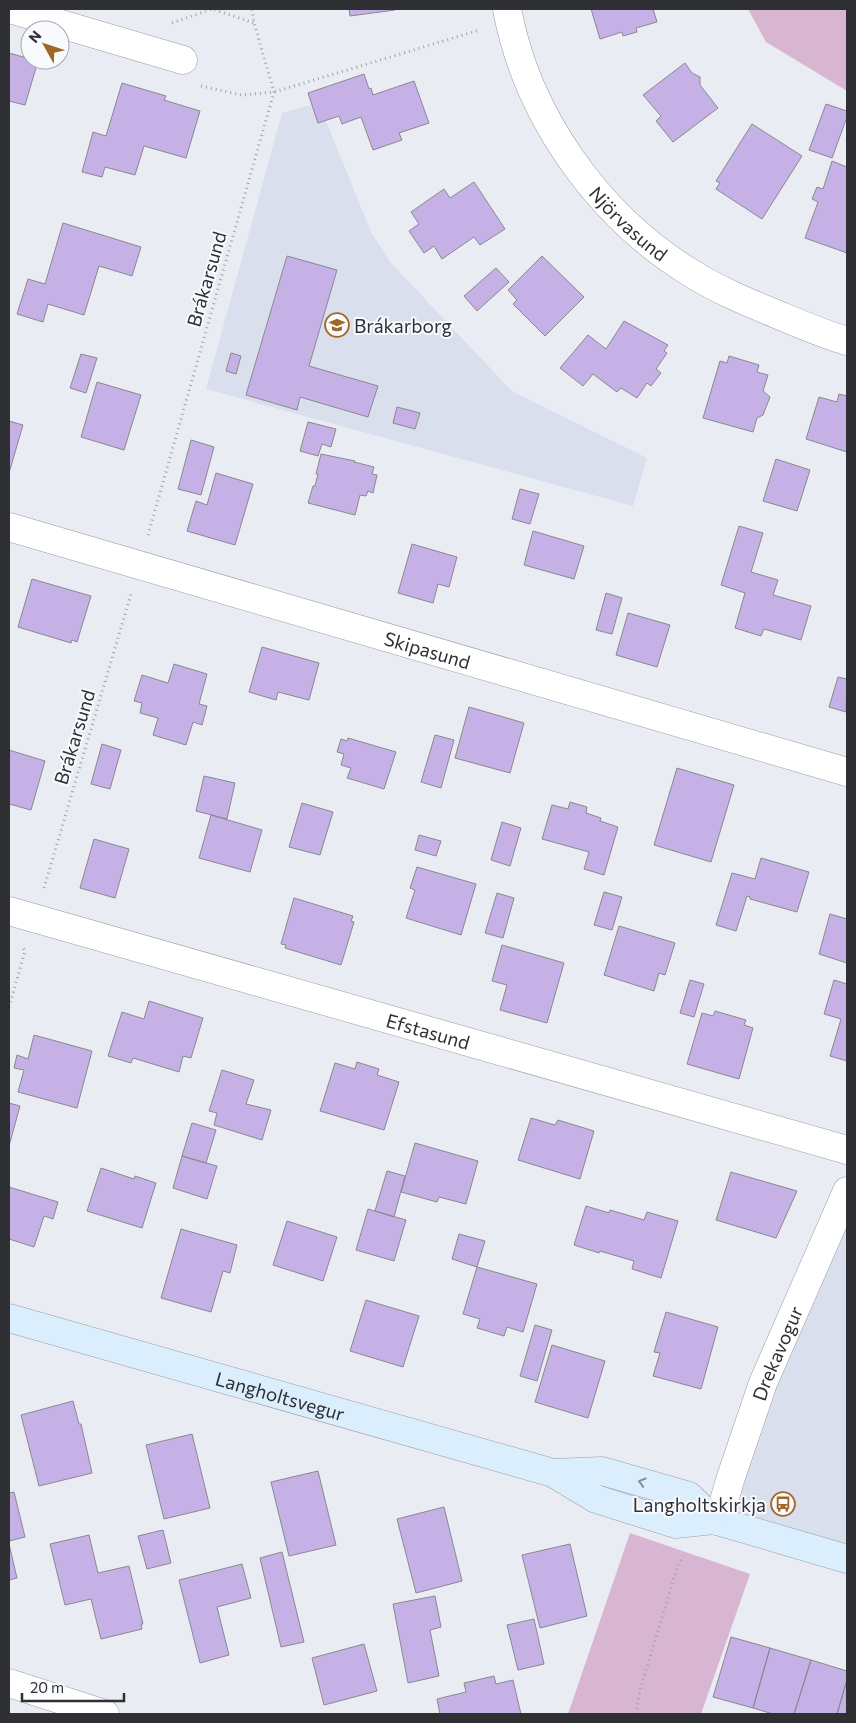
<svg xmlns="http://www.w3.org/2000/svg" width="856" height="1723" viewBox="0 0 856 1723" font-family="Commissioner,sans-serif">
<rect width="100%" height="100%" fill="#eaecf4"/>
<path fill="#dadfee" d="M311,105L318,123L326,121L371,232L390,262L512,391L647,458L633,506L206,389L282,113Z
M847,1174V1558L709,1516Z"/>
<path fill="#d8b6d2" d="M748,9H847V91L766,42Z
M630,1533L750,1574L701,1714H568Z"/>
<path fill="#c5b1e6" stroke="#8a888f" d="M349,9H395V10L350,16Z
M591,9H653L657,22L636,28L637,32L623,36L622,32L600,39Z
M9,53L38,61L25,105L9,101Z
M685,63L692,73L700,77V85L718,108L673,142L656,121L661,116L643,95Z
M364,74L369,89L371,88L373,95L414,81L429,123L399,133L402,140L373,150L361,117L342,124L339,116L318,123L308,93Z
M122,83L166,96L164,100L200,111L186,158L144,146L135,175L105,167L102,177L82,172L93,132L106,136Z
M826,104L847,111V117L832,158L809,150Z
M752,124L802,156L762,219L716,189L720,183L716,181Z
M832,161L847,167V253L805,238L818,202L812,199L817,187L823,189Z
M474,182L505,229L480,245L474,237L442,259L434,246L424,253L409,231L419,224L411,212L444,189L450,198Z
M63,223L141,247L132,276L99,266L84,315L48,304L43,322L17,314L28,279L45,284Z
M287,256L337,270L309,366L378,386L368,417L300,397L297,410L246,395Z
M542,256L584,297L545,336L513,304L517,300L508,290Z
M496,268L509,282L477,311L464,296Z
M624,321L668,345L664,351L667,353L656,369L661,373L651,386L647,383L637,398L621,388L617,392L593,374L583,386L560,368L588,335L606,349Z
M231,353L241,356L236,374L226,371Z
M81,354L97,358L86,393L70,388Z
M729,356L759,365L757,372L768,375L763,391L770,397L763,415L757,418L753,432L703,418L720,361L727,363Z
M97,382L141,395L124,450L81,437Z
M839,394L847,396V452L806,439L819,397L837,402Z
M397,407L420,413L415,429L393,423Z
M9,421L23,425L9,473Z
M308,422L336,429L331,447L322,444L318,456L300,451Z
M191,440L214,447L201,495L178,489Z
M321,454L355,461L354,462L374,467L372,474L377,475L373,493L368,491L366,496L360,495L355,515L308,503L313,486H315L318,474H316Z
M776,459L810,470L797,511L763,501Z
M216,473L253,484L235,545L187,531L196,501L207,505Z
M520,489L539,494L530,524L512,519Z
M739,526L763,533L751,572L778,580L773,595L811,606L801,640L764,629L761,636L735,628L745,593L721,585Z
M533,531L584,546L574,579L524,565Z
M412,544L457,557L449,587L438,584L433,603L398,593Z
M32,579L91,596L77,642L72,640L71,643L18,627Z
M606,593L622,598L612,634L596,630Z
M628,613L670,625L657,667L616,655Z
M262,647L319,663L309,700L278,692L276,700L249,692Z
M174,664L207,674L199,704L207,706L202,725L193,722L186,745L153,735L158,718L140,713L142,703L134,701L142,675L168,683Z
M838,677L847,679L846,712L829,707Z
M469,707L524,723L510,773L455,758Z
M435,735L454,740L441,788L421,782Z
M348,738L396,752L384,789L347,778L351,768L341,765L344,754L337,752L341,739L347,741Z
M102,744L121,750L110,789L91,784Z
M9,750L45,761L31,810L9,804Z
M677,768L734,785L711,862L654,845Z
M204,776L235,783L227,819L196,811Z
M570,802L587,807L586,813L601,818L600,821L618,827L604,875L584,869L589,852L542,839L552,805L568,809Z
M302,803L333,812L320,855L289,847Z
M211,815L262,830L250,872L199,858Z
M502,822L521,828L510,866L491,860Z
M419,835L441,841L436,856L415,850Z
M94,839L129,849L115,898L80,888Z
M761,858L809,872L797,912L750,899V897L747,896L736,931L716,925L732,873L755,879Z
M417,867L476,884L461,935L406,918L415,890L410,888Z
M604,892L622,897L612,930L594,925Z
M497,893L514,898L503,938L485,933Z
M294,898L353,916L351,921L354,922L341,965L285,948L286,945L281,944Z
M830,914L847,919V963L819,954Z
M619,926L675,943L665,975L659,973L654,991L604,975Z
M502,945L564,963L547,1023L500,1010L507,985L492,981Z
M690,980L704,984L694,1017L680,1013Z
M834,980L847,984V1061L830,1056L841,1019L824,1014Z
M149,1001L203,1018L191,1058L183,1056L179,1072L133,1058L131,1063L108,1056L122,1012L144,1019Z
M715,1011L746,1020L744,1025L753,1028L739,1079L687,1064L702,1013L713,1016Z
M34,1035L92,1051L77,1108L18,1092L24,1070L14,1068L17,1055L28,1059Z
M357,1062L379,1069L377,1075L399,1082L384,1130L320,1111L335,1063L355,1069Z
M222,1070L254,1080L246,1104L271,1110L262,1140L214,1125L217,1113L209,1111Z
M9,1103L20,1106L9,1146Z
M531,1118L555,1125L558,1120L594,1131L580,1179L518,1160Z
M192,1123L216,1130L206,1163L182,1156Z
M415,1143L478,1161L466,1204L439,1197L437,1202L401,1192Z
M182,1156L217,1166L207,1199L173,1188Z
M101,1168L134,1179L135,1176L156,1183L142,1228L87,1211Z
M387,1171L405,1176L394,1217L375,1211Z
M731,1172L797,1191L776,1238L716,1220Z
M9,1187L58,1202L53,1219L44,1216L34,1247L9,1239Z
M586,1206L609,1213L610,1210L644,1220L647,1212L678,1221L661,1278L632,1269L634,1261L600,1251L599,1253L574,1245Z
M368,1209L406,1220L394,1261L356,1250Z
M287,1221L337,1237L323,1281L273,1265Z
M181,1229L237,1245L230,1273L223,1271L211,1312L161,1298Z
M459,1234L485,1241L477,1267L452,1259Z
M477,1267L537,1284L523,1332L507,1327L504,1336L477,1328L480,1319L463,1314Z
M366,1300L419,1316L403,1367L350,1351Z
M666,1312L718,1327L701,1389L653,1376L660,1353L654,1352Z
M535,1325L552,1330L537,1381L520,1376Z
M552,1345L605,1361L588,1418L535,1402Z
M73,1401L79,1424H81L92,1473L39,1486L21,1415Z
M192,1434L210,1508L164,1519L146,1445Z
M318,1471L336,1545L289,1556L271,1482Z
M14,1492L25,1537L9,1541V1493Z
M444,1507L462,1581L416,1593L397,1519Z
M163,1530L171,1563L147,1569L138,1536Z
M89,1535L98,1573L129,1566L143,1624H141L142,1629L101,1639L91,1599L65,1605L50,1544Z
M9,1544L17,1578L9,1580Z
M570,1544L587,1616L540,1628L522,1555Z
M282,1552L304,1642L281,1647L260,1558Z
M242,1564L251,1598L217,1607L229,1655L200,1663L179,1580Z
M435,1596L441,1627L430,1630L439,1676L408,1683L393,1604Z
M534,1619L544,1664L518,1670L507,1625Z
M731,1637L770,1648L753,1708L713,1697Z
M364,1644L377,1691L324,1705L312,1658Z
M770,1648L811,1660L794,1714H773L753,1708Z
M811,1660L847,1671V1680L837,1714H794Z
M494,1676L496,1684L513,1680L521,1714H440L437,1699L466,1692L464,1683Z
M847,1680V1714H837Z"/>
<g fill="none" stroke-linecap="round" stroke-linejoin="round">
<g stroke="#9a9da4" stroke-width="29">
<g id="street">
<path d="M10,9L183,60"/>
<path id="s1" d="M507,9C527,116 598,216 691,273C718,290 747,302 776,314C800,324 823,334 847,341"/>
<path id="s2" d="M9,527L847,772"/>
<path id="s3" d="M9,911L847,1150"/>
<path id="s4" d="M718,1521L731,1477L763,1383L847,1191"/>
<path d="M9,1683L105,1714"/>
</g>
</g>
<g stroke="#9a9da4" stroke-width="29">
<g id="secondary">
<path id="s5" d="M9,1318L553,1473L596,1499L669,1522L676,1524L714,1520L847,1559"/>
<path d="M553,1473L602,1471L689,1496L714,1520"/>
</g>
</g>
<path stroke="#a0a2a8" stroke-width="3" stroke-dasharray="1 4" stroke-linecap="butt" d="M172,23L212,9L254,23
M201,86L241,95L274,92L480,30
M148,535L274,92L254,23L252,9
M44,888L131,594
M9,1007L25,951L23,948
M636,1714L640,1690L678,1565L683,1556"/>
<use href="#street" stroke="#fff" stroke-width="28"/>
<use href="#secondary" stroke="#daeefd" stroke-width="28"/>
</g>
<defs><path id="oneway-chevron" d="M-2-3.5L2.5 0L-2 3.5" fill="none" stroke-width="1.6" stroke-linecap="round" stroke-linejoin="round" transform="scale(1.25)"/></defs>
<use stroke="#848f98" href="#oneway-chevron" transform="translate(642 1482) rotate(-164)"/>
<defs>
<g id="school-ring" transform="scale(1.25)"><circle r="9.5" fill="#f8fafe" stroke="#a16727" stroke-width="1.5"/><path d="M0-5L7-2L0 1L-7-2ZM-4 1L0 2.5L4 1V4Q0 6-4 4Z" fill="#a16727"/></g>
<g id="bus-ring" transform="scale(1.25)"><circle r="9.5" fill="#f8fafe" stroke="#a16727" stroke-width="1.5"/><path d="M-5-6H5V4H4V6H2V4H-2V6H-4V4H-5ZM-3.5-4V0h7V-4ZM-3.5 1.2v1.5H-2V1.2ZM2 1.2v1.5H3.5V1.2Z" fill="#a16727"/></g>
</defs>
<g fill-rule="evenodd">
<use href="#school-ring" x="337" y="325"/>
<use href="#bus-ring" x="783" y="1504"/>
</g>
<g text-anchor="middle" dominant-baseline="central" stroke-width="4" stroke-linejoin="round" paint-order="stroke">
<g font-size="19" fill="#2f3033" stroke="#f8fafe">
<text stroke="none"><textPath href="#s1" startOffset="251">Njörvasund</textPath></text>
<text transform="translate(206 279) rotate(-74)">Brákarsund</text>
<text stroke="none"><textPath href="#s2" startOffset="436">Skipasund</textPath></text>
<text transform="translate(74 737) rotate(-73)">Brákarsund</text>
<text stroke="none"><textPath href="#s3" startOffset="436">Efstasund</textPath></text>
<text stroke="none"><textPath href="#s4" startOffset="178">Drekavogur</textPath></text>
<text stroke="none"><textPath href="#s5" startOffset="282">Langholtsvegur</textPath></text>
</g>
<g font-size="19" fill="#2f3033" stroke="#f8fafe" text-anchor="start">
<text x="354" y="325">Brákarborg</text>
<text x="766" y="1504" text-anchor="end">Langholtskirkja</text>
</g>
</g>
<rect width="856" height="1723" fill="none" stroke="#2f3033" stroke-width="20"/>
<g transform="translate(45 45) rotate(310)"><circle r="24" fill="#f8fafe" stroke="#a8a9ad"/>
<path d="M0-4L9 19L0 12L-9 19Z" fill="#a16727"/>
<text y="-8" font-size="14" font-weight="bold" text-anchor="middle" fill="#2f3033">N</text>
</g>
<path d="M22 1693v8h102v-8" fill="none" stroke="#2f3033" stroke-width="2.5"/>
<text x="30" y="1693" font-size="15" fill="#2f3033" stroke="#f8fafe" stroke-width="4" paint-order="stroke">20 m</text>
</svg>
